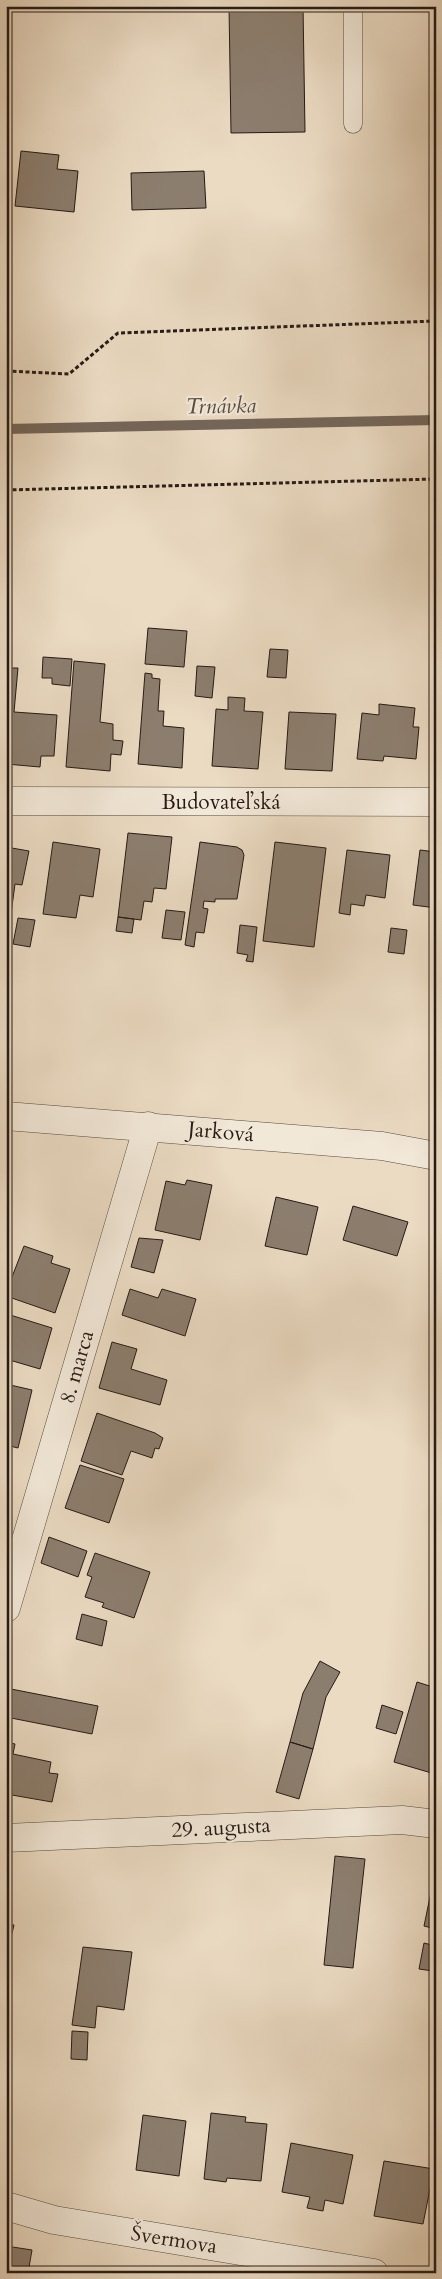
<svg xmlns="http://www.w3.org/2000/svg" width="442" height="2279" viewBox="0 0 442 2279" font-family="Cardo,serif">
<rect width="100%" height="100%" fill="#ebdbc3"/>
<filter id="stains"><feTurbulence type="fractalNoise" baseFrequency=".004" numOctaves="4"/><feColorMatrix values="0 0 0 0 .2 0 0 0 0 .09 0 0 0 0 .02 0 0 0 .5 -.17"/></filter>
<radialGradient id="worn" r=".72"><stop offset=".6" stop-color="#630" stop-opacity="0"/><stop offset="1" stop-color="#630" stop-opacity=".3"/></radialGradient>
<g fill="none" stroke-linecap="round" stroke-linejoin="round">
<path stroke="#74665a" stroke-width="10" d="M6,429L436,420"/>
</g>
<path fill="#8c7e6f" stroke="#261a15" d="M229,6H303L305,132L231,133Z
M21,151L59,155L57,169L78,171L74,212L15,206Z
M204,171L206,208L132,210L131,173Z
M148,628L187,631L184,667L145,664Z
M270,649L288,650L286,678L267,677Z
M43,657L72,659L70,686L52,684V678H42Z
M74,661L105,664L100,722L113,724V740L123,741L121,755L111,754L110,771L66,767Z
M197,666L215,667L212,698L195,696Z
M6,668H18L14,712L57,715L54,756H41L40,767L6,764Z
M145,673L152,674V678L160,679L158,711H164L163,726L184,728L182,768L138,764Z
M228,697L245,698L244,711L263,712L258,769L212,766L216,709L228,710Z
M379,704L415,708L413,727H419L416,759L384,756L383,761L357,759L362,713L379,715Z
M289,712L336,714L332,771L285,769Z
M128,833L172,837L166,889L154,888L152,902L144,901L141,920L118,917Z
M53,842L100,849L93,897L80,895L76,918L43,914Z
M200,842L237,847L242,850L244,855L237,899H215V902L204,901L203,908L208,909L204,933L196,932L194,947L185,945Z
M275,842L326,848L314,947L263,941Z
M6,847L29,851L22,885L15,884L11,914H6Z
M347,850L390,855L385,898L366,895L364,906L351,904L350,915L339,913Z
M420,850L436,852V908L413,905Z
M166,910L185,912L181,940L162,938Z
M118,917L134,919L132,933L116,931Z
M18,918L35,920L30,947L13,944Z
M240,925L257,927L253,962L246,961L248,955L237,953Z
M391,928L407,930L404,954L388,952Z
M187,1180L212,1185L200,1240L155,1230L166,1181L185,1185Z
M276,1197L318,1207L307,1255L265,1246Z
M353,1206L408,1222L397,1256L343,1240Z
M139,1238L163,1240L154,1273L131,1267Z
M24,1246L53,1256L51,1263L70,1269L55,1313L6,1296V1275L12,1277Z
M130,1289L158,1298L162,1289L196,1299L185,1336L122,1315Z
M7,1314L52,1328L40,1369L6,1359Z
M112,1342L137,1349L131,1369L167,1380L160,1405L99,1388Z
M6,1384L32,1390L18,1448L6,1445Z
M97,1413L155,1433L163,1438L159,1449L155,1448L152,1458L131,1451L122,1475L81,1461Z
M80,1465L124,1479L109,1523L65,1508Z
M49,1537L87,1551L78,1577L41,1563Z
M95,1553L150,1572L134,1618L102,1607L104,1603L85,1597L92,1577L87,1575Z
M82,1614L107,1621L102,1646L76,1639Z
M320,1661L340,1672L326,1697L313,1749L290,1742L303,1693Z
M417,1682L436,1688L435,1774L394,1762Z
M11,1689L98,1706L92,1734L6,1717Z
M382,1705L403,1712L396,1734L376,1728Z
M6,1742L15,1744L13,1754L51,1762L49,1773L58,1774L52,1802L6,1794Z
M290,1742L313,1749L299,1799L276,1792Z
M335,1856L365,1859L353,1968L324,1965Z
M436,1868V1929L424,1926Z
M6,1924L14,1925L8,1950H6Z
M424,1943L436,1946L433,1971L419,1969Z
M83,1947L132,1952L124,2010L97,2006L95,2028L72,2025Z
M72,2031L88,2032L87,2060L71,2059Z
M211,2113L246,2117L245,2122L267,2124L261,2181L227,2178L226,2182L204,2179Z
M143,2115L186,2121L179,2176L136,2170Z
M291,2143L353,2155L343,2204L325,2200L323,2211L307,2208L310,2197L282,2192Z
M384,2161L434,2169L423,2224L374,2216Z
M6,2246L32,2250L28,2273L6,2271Z"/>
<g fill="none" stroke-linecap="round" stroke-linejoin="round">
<g stroke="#574a40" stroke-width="19">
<path id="lane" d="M353,6V124"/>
</g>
<g stroke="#574a40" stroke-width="29">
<path id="street" d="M6,801L436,802
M6,1116L382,1146L436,1156
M6,1608L148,1126
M6,1838L402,1820L436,1824
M6,2206L54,2220L374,2273"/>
</g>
<path stroke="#261a15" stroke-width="3" stroke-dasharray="4 2.5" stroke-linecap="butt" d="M6,371L69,374L118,333L436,321
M6,490L436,479"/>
<use href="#lane" stroke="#f2e8d8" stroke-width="18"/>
<use href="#street" stroke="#f2e8d8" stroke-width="28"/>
</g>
<g text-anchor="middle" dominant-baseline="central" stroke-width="4.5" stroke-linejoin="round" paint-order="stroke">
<g font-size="21" fill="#261a15" stroke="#f2e8d8">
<text x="221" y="802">Budovateľská</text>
<text transform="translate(221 1132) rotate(5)">Jarková</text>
<text transform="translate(77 1367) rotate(-74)">8. marca</text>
<text transform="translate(221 1828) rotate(-3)">29. augusta</text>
<text transform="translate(174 2240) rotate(9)">Švermova</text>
</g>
<g font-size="22" font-style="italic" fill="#5a4d43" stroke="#f2e8d8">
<text transform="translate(221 406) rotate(-1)">Trnávka</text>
</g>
</g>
<rect width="442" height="2279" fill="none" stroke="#ebdbc3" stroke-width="25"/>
<rect x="8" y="8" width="427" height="2264" fill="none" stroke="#261a15" stroke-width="2.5"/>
<rect x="12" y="12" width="417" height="2254" fill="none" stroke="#261a15"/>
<rect width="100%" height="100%" filter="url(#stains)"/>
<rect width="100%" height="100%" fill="url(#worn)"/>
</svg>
